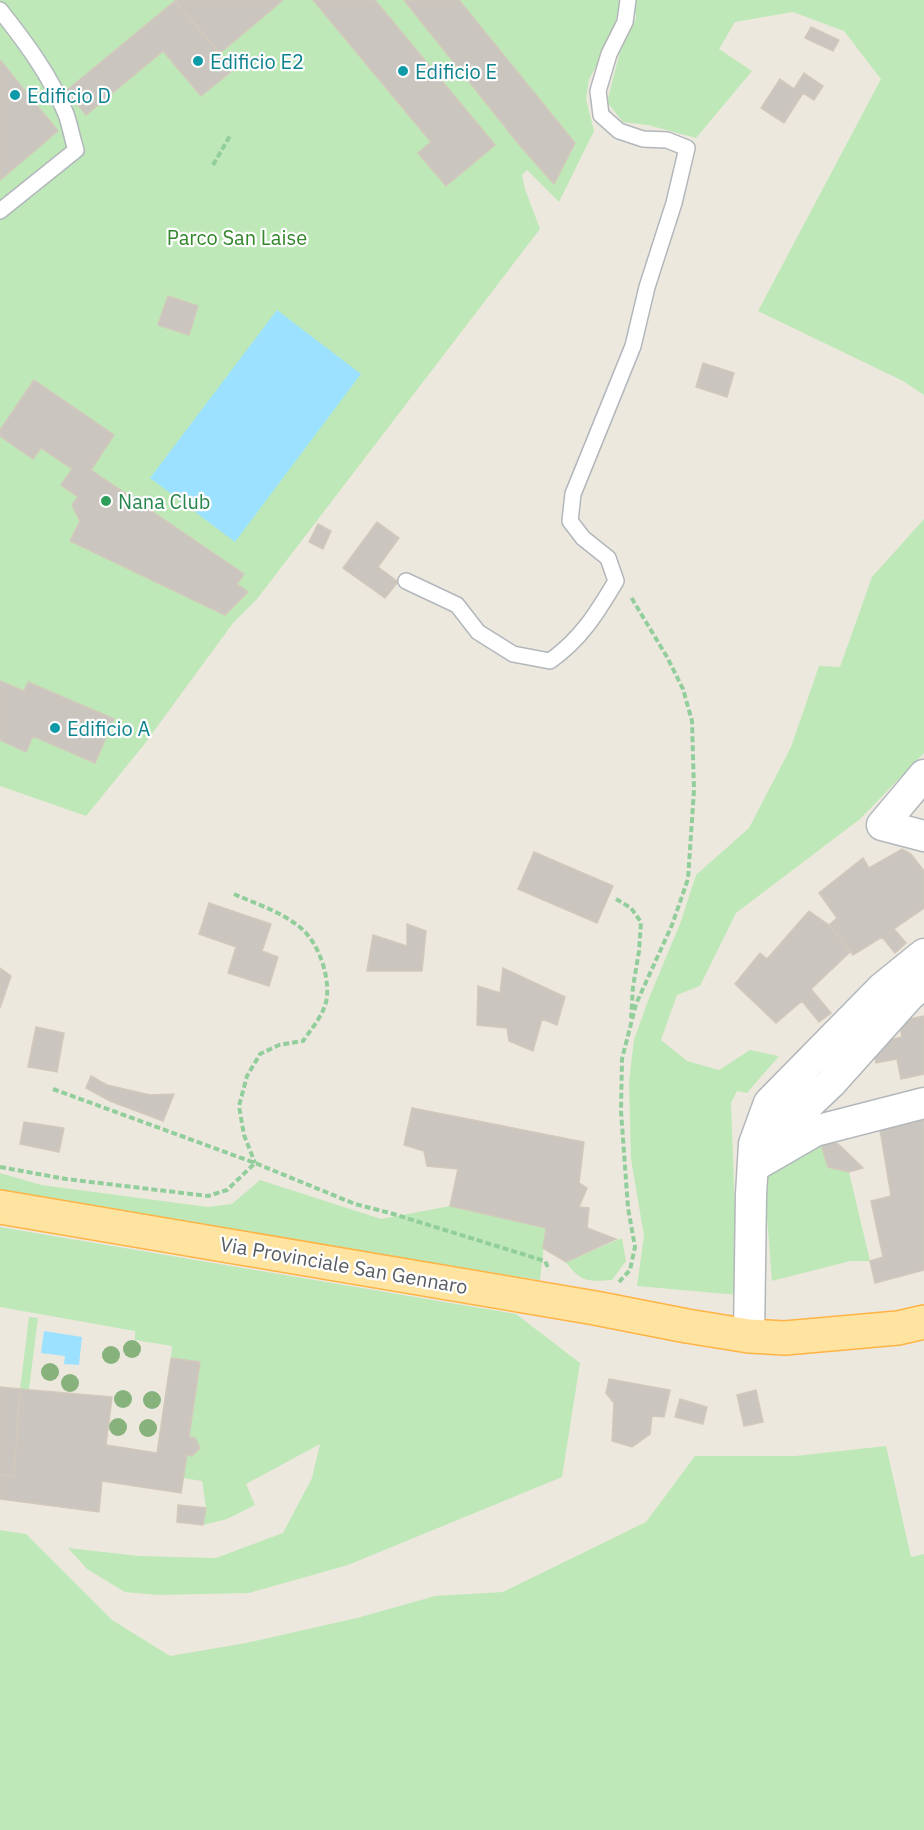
<svg xmlns="http://www.w3.org/2000/svg" width="924" height="1830" viewBox="0 0 924 1830" font-family="'IBM Plex Sans',sans-serif">
<rect width="100%" height="100%" fill="#ede8de"/>
<path fill="#bee8b7" d="M0,0H621L610,42L589,79L586,99L594,131L559,202L527,170L522,175L525,189L540,229L257,599L233,623L143,746L86,816L0,786Z
M634,0H924V395L903,381L758,311L881,79L844,31L793,12L735,22L719,49L752,71L696,138L648,125L623,122L607,102L620,52L636,18Z
M924,519V753L860,819L736,913L700,986L677,995L661,1040L687,1061L719,1070L750,1050L779,1056L747,1093L737,1091L731,1103L738,1295L637,1286L644,1236L631,1159L629,1081L634,1040L649,998L680,924L696,875L749,828L791,747L819,666L840,667L872,577Z
M820,1141L828,1167L849,1172L870,1261H850L772,1281L764,1179Z
M0,1173L41,1185L208,1207L232,1204L260,1180L381,1219L450,1206L546,1228L540,1280L108,1215L0,1196Z
M0,1227L516,1314L580,1363L562,1477L348,1565L249,1593L158,1595L125,1592L87,1569L68,1548L139,1556L216,1558L283,1533L312,1478L320,1444L246,1484L255,1505L227,1519L203,1525L206,1508L202,1481L183,1478L187,1455H192L200,1448L195,1438L189,1437L200,1362L171,1358L172,1346L135,1340V1331L0,1307Z
M622,1238L626,1261L612,1280C589,1282 580,1282 566,1262Z
M29,1317L38,1318L29,1389H20Z
M886,1446L911,1557L924,1554V1830H0V1530L26,1534L112,1620L170,1656L246,1643L357,1618L435,1596L503,1592L646,1522L695,1456H795Z"/>
<path fill="#9ce1ff" d="M277,310L361,374L235,542L150,478Z
M44,1331L82,1337L79,1365L64,1364L65,1356L41,1353Z"/>
<path fill="#cac5be" stroke="#d2c8bc" stroke-width="1.5" d="M177,0H283L220,53L175,1Z
M313,0H375L495,145L446,186L418,153L431,142Z
M404,0H459L575,143L554,184L522,148Z
M175,1L233,70L201,96L163,51L86,115L66,91Z
M811,27L839,40L833,51L805,38Z
M0,60L58,131L0,180Z
M804,73L823,86L814,100L803,93L784,123L761,108L780,79L794,89Z
M168,296L198,306L189,335L158,325Z
M703,363L734,373L727,397L696,387Z
M34,380L114,435L91,470L244,574L237,584L248,592L225,615L70,541L80,521L72,505L78,497L61,485L72,469L41,448L33,459L0,436V430Z
M377,522L399,538L378,567L398,582L385,598L343,568Z
M318,524L331,531L323,549L309,542Z
M0,681L24,691L28,682L114,719L95,763L33,736L26,752L0,740Z
M902,849L911,854L924,871V908L894,929L906,943L895,953L882,937L853,955L829,925L837,918L819,893L863,858L869,868Z
M534,852L613,886L597,923L518,889Z
M209,903L271,924L262,951L278,957L269,986L228,973L236,947L199,934Z
M809,911L829,925L850,952L811,989L831,1013L819,1022L802,1001L776,1023L735,984L760,953L767,959Z
M407,924L426,931L422,971H367L373,935L407,946Z
M0,968L11,976L0,1008Z
M503,968L565,997L557,1025L542,1019L533,1051L509,1041L507,1028L477,1025L478,986L500,993Z
M924,1016V1074L901,1079L897,1059L876,1063L872,1044L902,1037L899,1021Z
M36,1027L64,1033L57,1072L28,1067Z
M91,1076L107,1085L150,1095L174,1094L163,1121L110,1101L86,1088Z
M412,1108L584,1142L579,1183L587,1188L579,1207L589,1208L587,1228L616,1239L566,1262L543,1248L546,1228L450,1206L458,1169L427,1166L424,1151L404,1145Z
M924,1113V1270L875,1283L870,1261L883,1257L871,1201L891,1196L879,1124Z
M24,1122L64,1128L59,1152L20,1144Z
M820,1141L838,1144L863,1168L849,1172L828,1167Z
M171,1358L200,1362L189,1437L195,1438L200,1448L192,1456L187,1455L181,1493L102,1481L99,1512L0,1499V1475L14,1476L20,1389L112,1397L106,1445L157,1453Z
M609,1379L670,1390L664,1417L652,1416L650,1434L632,1447L612,1441L614,1403L606,1393Z
M0,1387L20,1389L14,1476L0,1475Z
M756,1390L763,1422L744,1426L737,1395Z
M680,1399L707,1407L703,1424L675,1417Z
M178,1505L206,1508L203,1525L177,1522Z"/>
<g fill="none" stroke-linecap="round" stroke-linejoin="round">
<g stroke="#b2b7bb" stroke-width="18">
<path id="lane" d="M0,10C26,43 50,75 66,114C70,125 72,138 76,150L0,211
M406,581L457,605L478,632L513,654L550,661C581,639 597,613 616,581L608,558L583,538L570,521L573,494L633,346L647,287L674,203L687,148L667,140L643,139L619,131L601,115L598,91L609,54L625,22L628,0"/>
</g>
<g stroke="#b2b7bb" stroke-width="33">
<path id="street" d="M924,775L882,825L924,836
M754,1144L810,1103L831,1083L910,995L924,984
M753,1167L815,1131L924,1103
M749,1336L751,1195L754,1144L769,1103L882,988L924,954"/>
</g>
<g stroke="#ffb345" stroke-width="36">
<path id="primary" d="M0,1207L595,1308L687,1326L749,1336L785,1338L898,1328L924,1322"/>
</g>
<path stroke="#92ce9c" stroke-width="4" stroke-dasharray="6 3" stroke-linecap="butt" d="M213,165L231,134
M234,894C254,903 279,911 297,925C317,939 329,972 327,996C326,1012 312,1028 303,1041L279,1045L260,1054L247,1076L239,1106L244,1135L255,1163
M616,899L631,908L641,922L639,951L633,987L631,1018
M53,1089L255,1163
M0,1167L66,1179L208,1196L227,1190L255,1163L355,1204L390,1213L545,1261L549,1270
M619,1282L630,1270L635,1247L628,1208L621,1111L622,1059L636,1004L672,925L688,879L694,790L692,721L683,689L667,657L631,597"/>
<use href="#lane" stroke="#fff" stroke-width="15"/>
<use href="#street" stroke="#fff" stroke-width="30"/>
<use href="#primary" stroke="#ffe4a1" stroke-width="33"/>
</g>
<g fill="#87b27c">
<circle cx="132" cy="1349" r="9"/>
<circle cx="111" cy="1355" r="9"/>
<circle cx="50" cy="1372" r="9"/>
<circle cx="70" cy="1383" r="9"/>
<circle cx="123" cy="1399" r="9"/>
<circle cx="152" cy="1400" r="9"/>
<circle cx="118" cy="1427" r="9"/>
<circle cx="148" cy="1428" r="9"/>
</g>
<g fill="#0f9aa8" stroke="#fff" stroke-width="2">
<circle cx="198" cy="61" r="6"/>
<circle cx="403" cy="71" r="6"/>
<circle cx="15" cy="95" r="6"/>
<circle cx="55" cy="728" r="6"/>
</g>
<circle fill="#2e9e5b" stroke="#fff" stroke-width="2" cx="106" cy="501" r="6"/>
<g text-anchor="middle" dominant-baseline="central" stroke-width="4.5" stroke-linejoin="round" paint-order="stroke">
<g font-size="20" fill="#0d838f" stroke="#fff" text-anchor="start">
<text x="210" y="61">Edificio E2</text>
<text x="415" y="71">Edificio E</text>
<text x="27" y="95">Edificio D</text>
<text x="67" y="728">Edificio A</text>
</g>
<g font-size="20" fill="#33862c" stroke="#fff">
<text x="237" y="237">Parco San Laise</text>
</g>
<g font-size="20" fill="#27864d" stroke="#fff" text-anchor="start">
<text x="118" y="501">Nana Club</text>
</g>
<g font-size="20" fill="#585d62" stroke="#fff">
<text transform="translate(344 1265) rotate(10)">Via Provinciale San Gennaro</text>
</g>
</g>
</svg>
